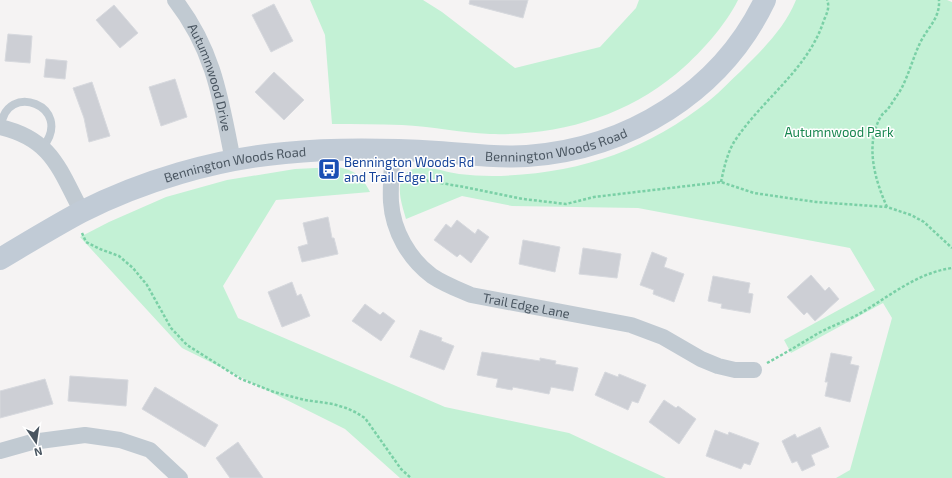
<svg xmlns="http://www.w3.org/2000/svg" width="952" height="478" viewBox="0 0 952 478" font-family="'Exo 2',sans-serif">
<rect width="100%" height="100%" fill="#f5f3f3"/>
<path fill="#c3f1d5" d="M310,0H423L442,12L515,68L600,47L636,8L639,0H738C726,25 698,56 676,74C624,117 557,136 490,134C460,133 431,126 402,125C379,124 356,124 332,124L325,35Z
M796,0H947L952,2V478H836L850,470L892,318L883,303L791,353L784,340L875,290L850,248L638,208L512,206L462,196L406,219C402,204 393,182 409,171C421,163 445,172 459,174C470,175 481,176 492,176C575,175 645,152 710,100C721,91 731,80 741,71C763,49 784,29 796,0Z
M337,167C355,170 362,176 370,192L276,200L223,286L238,318L445,407L569,433L666,478H400L345,429L182,348L80,237L109,222L166,197L227,180L295,169Z"/>
<path fill="#cdcfd5" stroke="#d7d9de" d="M470,0H528L523,18L469,4Z
M274,4L293,41L271,52L252,15Z
M114,5L138,33L120,48L96,20Z
M8,34L32,36L30,63L5,61Z
M46,59L67,61L65,79L44,77Z
M274,72L304,100L284,120L255,92Z
M175,79L187,117L161,126L149,87Z
M92,82L110,136L89,142L84,118L73,88Z
M328,217L332,238H334L338,254L302,262L298,247L308,244L303,223Z
M457,220L475,234L478,229L489,237L471,263L460,254L457,257L434,240L446,224L451,228Z
M523,240L560,247L555,272L519,264Z
M583,248L621,254L617,278L579,274Z
M652,252L667,258L664,267L684,274L674,302L653,294L654,290L640,285Z
M811,275L825,291L829,287L839,299L815,321L807,312L804,315L787,297Z
M713,276L750,283L748,293L753,294L750,313L721,308L722,304L708,301Z
M292,282L297,296L301,294L310,316L282,327L268,292Z
M365,304L380,315L383,312L395,321L381,341L352,321Z
M420,330L442,338L441,341L454,346L444,370L410,357Z
M482,352L540,361V358L556,361L555,364L578,368L573,391L551,387L549,394L513,387L512,390L496,387L498,379L477,375Z
M831,353L852,357L850,364L859,366L850,402L825,396L828,382H825Z
M605,372L618,377L619,374L646,385L638,403L632,401L628,410L595,395Z
M70,376L128,380L126,406L68,401Z
M45,379L53,404L0,418V391Z
M155,387L218,425L205,447L142,409Z
M664,400L676,408L678,406L696,419L679,444L649,422Z
M820,427L829,447L811,455L815,465L802,471L797,461L792,463L782,441L795,434L797,438Z
M715,430L728,435L729,432L759,443L750,465L744,463L741,469L706,456Z
M238,442L263,478H230L216,458Z"/>
<g fill="none" stroke-linecap="round" stroke-linejoin="round">
<path stroke="#7ad0a6" stroke-width="2.5" stroke-dasharray="3 2" stroke-linecap="butt" d="M406,177L464,187L523,199L566,204L594,197L721,182L754,193L781,197L816,202L887,207L911,215L924,222L952,248
M721,182C724,168 727,154 734,142C762,99 808,70 824,20C827,13 830,7 827,0
M887,207C875,180 865,146 880,118C881,115 885,112 888,109C892,103 896,97 900,91C909,75 913,57 921,41C929,26 940,18 939,0
M82,233L86,242L100,249L119,256L133,268L147,285L171,328L187,345L241,379L274,392L305,400L333,404L346,408L355,412L365,418L401,469L411,478
M767,363C784,354 800,344 817,334C831,326 846,321 859,314C889,297 916,273 952,268"/>
<path stroke="#c1cad2" stroke-width="8" d="M1,127C5,80 75,106 43,147"/>
<g stroke="#c1cad2" stroke-width="16">
<path id="s1" d="M175,0C214,50 221,100 233,161"/>
<path d="M0,127C52,139 59,169 82,212"/>
<path id="s2" d="M393,150C392,167 390,185 391,202C393,231 409,259 432,276C444,284 457,289 471,295L631,325L663,337L701,359L718,366L735,370H754"/>
<path d="M0,451L32,442L85,435L120,440L150,450L180,478"/>
</g>
<path stroke="#c1cbd6" stroke-width="22" id="s3" d="M0,259C27,243 53,227 81,212C142,181 216,159 285,153C336,148 387,149 438,152C468,154 497,158 527,156C628,149 721,92 765,0"/>
</g>
<defs>
<g id="bus-square" transform="scale(1.15)"><rect x="-9" y="-9" width="18" height="18" rx="4" fill="#1a4fb4" stroke="#fff"/><path d="M-5-6H5V4H4V6H2V4H-2V6H-4V4H-5ZM-3.5-4V0h7V-4ZM-3.5 1.2v1.5H-2V1.2ZM2 1.2v1.5H3.5V1.2Z" fill="#fff"/></g>
</defs>
<g fill-rule="evenodd">
<use href="#bus-square" x="329" y="169"/>
</g>
<g text-anchor="middle" dominant-baseline="central" stroke-width="3" stroke-linejoin="round" paint-order="stroke">
<g font-size="13" fill="#4a5661" stroke="#fff">
<text stroke="none"><textPath href="#s1" startOffset="86">Autumnwood Drive</textPath></text>
<text stroke="none"><textPath href="#s3" startOffset="580">Bennington Woods Road</textPath></text>
<text stroke="none"><textPath href="#s3" startOffset="256">Bennington Woods Road</textPath></text>
<text stroke="none"><textPath href="#s2" startOffset="239">Trail Edge Lane</textPath></text>
</g>
<g font-size="13" fill="#17864f" stroke="#fff">
<text x="839" y="132">Autumnwood Park</text>
</g>
<g font-size="13" fill="#164399" stroke="#fff" text-anchor="start">
<text x="344" y="162">Bennington Woods Rd<tspan x="344" dy="15">and Trail Edge Ln</tspan></text>
</g>
</g>
<g transform="translate(36 442) rotate(167)" stroke="#ffffff" stroke-width="3" paint-order="stroke">
<path d="M0-3L7 15L0 10L-7 15Z" fill="#4a5661"/>
<text y="-6" font-size="11" font-weight="bold" text-anchor="middle" fill="#4a5661">N</text>
</g>
</svg>
